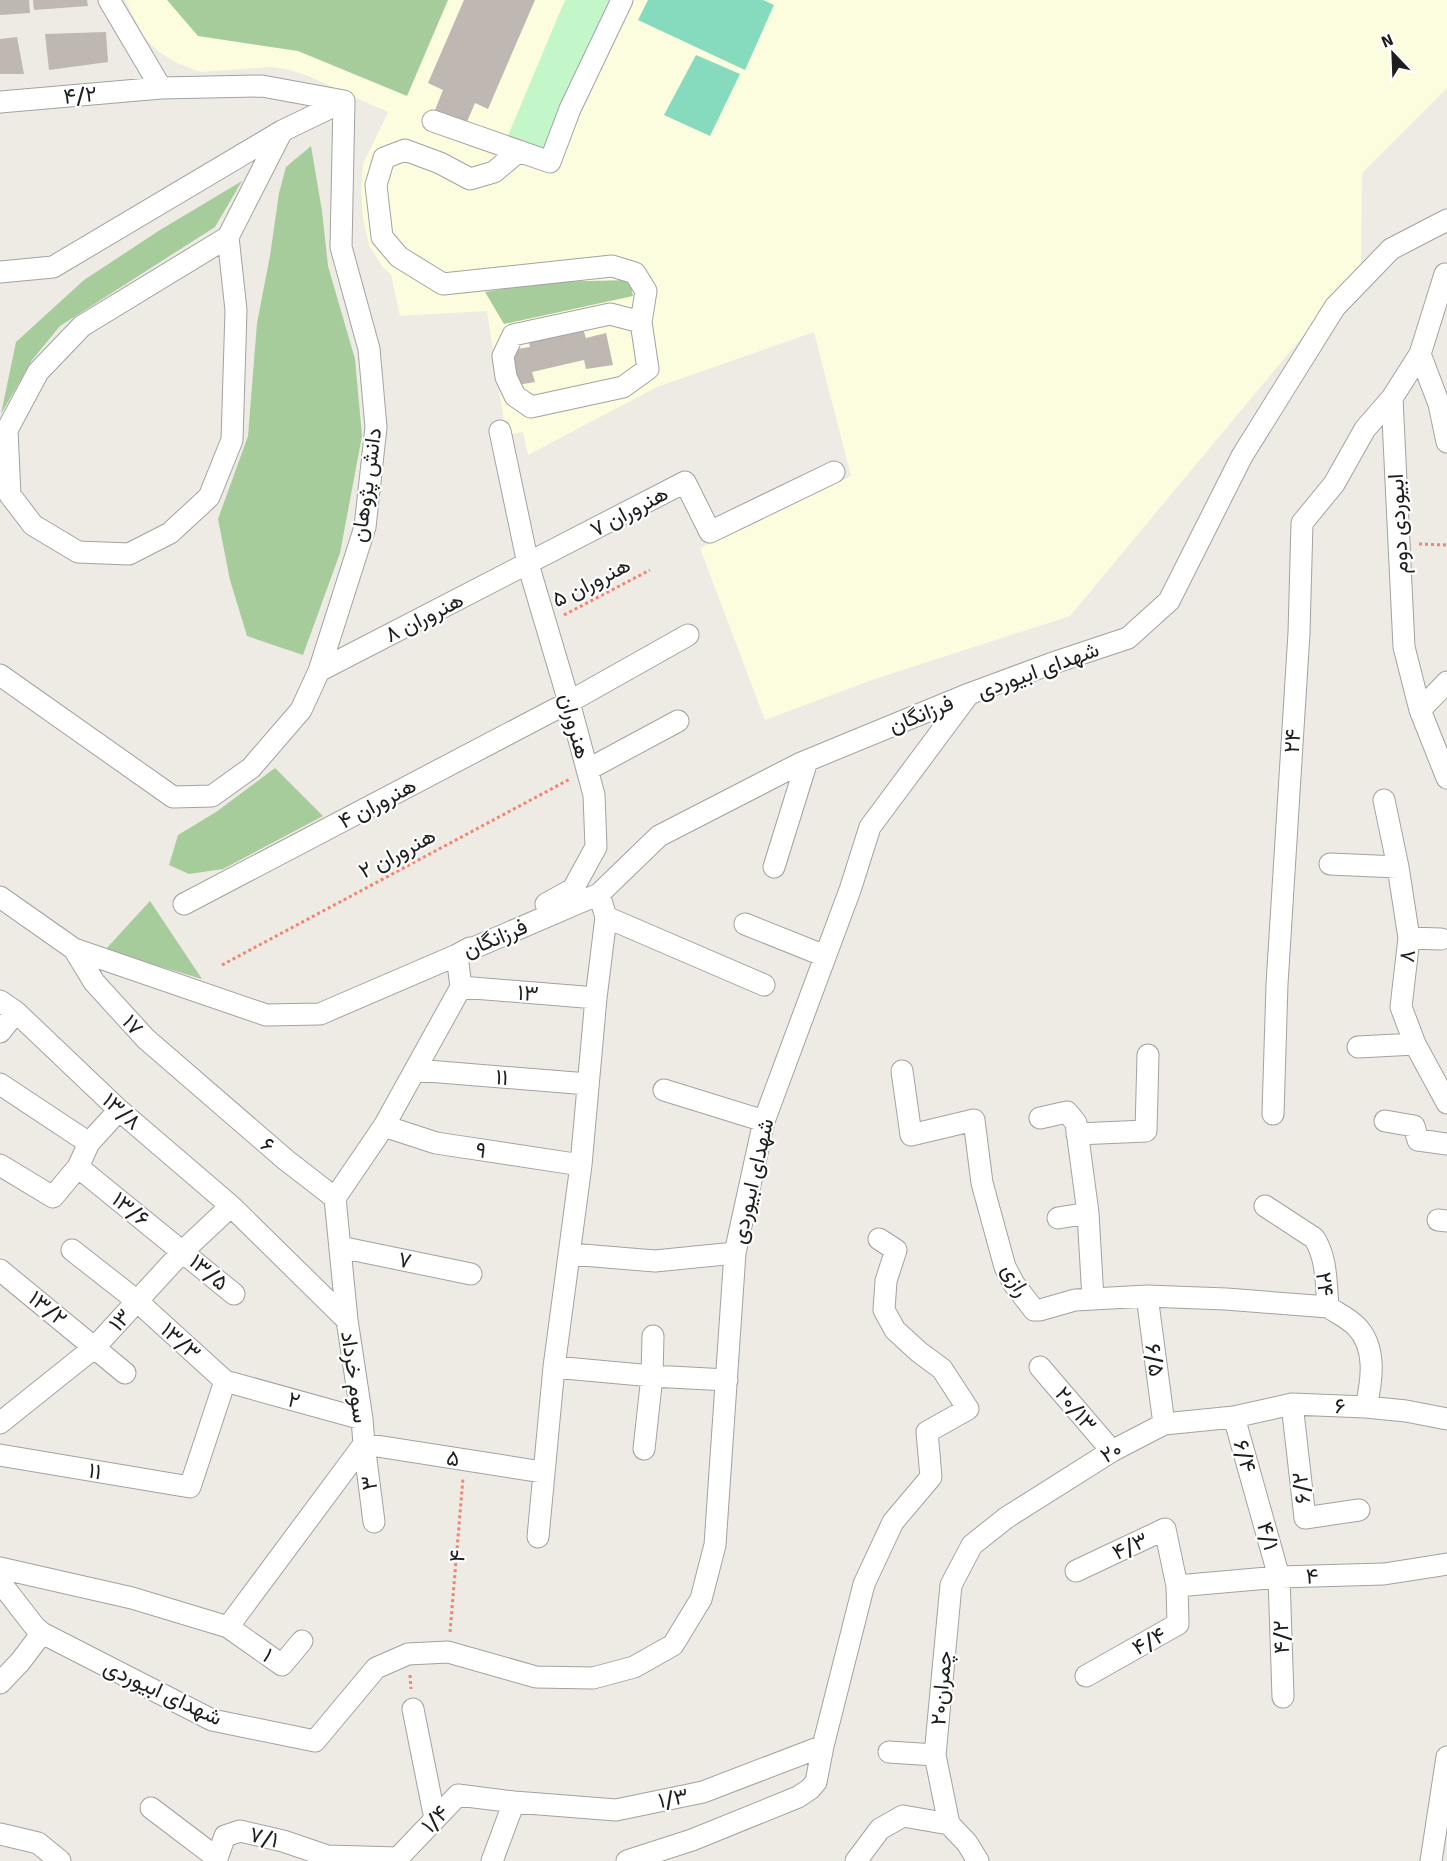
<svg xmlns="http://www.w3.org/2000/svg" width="1447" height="1861" viewBox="0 0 1447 1861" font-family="Signika,Vazirmatn,sans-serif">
<rect width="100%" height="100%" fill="#eeebe4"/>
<path fill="#fcfdde" d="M125,0H1447V88L1362,173L1361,266L1070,616L872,680L765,720L700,548L851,476L814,332L657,387L528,455L523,432L506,435L487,311L400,316L391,275L382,266L369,245L363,219L361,189L363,164L388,112L306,75L286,69L270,67L201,72L177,63L159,52L144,37Z"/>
<path fill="#a6cc9b" d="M167,0H448L407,96L298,51L198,36Z
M311,146L322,211L328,266L355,359L362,436L340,553L303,655L247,636L230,580L218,519L248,436L257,323L270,256L279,193L286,167Z
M242,181L215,227L60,326L32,360L1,414L16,342L84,280L160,230Z
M630,280L633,296L504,324L485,292L545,282Z
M275,768L323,816L223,869L189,874L169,865L178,835L216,812Z
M150,901L202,979L105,950Z"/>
<path fill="#c3f7ca" d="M565,0H612L547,154L507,138Z"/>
<path fill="#86dabe" d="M648,0H763L774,5L745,70L638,20Z
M696,55L740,74L710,136L664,115Z"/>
<path fill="#bfb7b1" d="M0,0H29L30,13L0,15Z
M33,0H87L88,6L34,10Z
M464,0H535L488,109L475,103L466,124L435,110L443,90L428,83Z
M106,32L108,62L49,70L45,34Z
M17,37L24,74H0V39Z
M582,326L586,338L606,333L613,365L586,369L584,360L532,372L535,382L517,385L510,350L530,347L528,338Z"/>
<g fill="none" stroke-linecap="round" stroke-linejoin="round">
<g stroke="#a2a2a2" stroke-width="23">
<path id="minor" d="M109,0L161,88
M0,102L161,88L262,86L344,101L341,247L369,349L376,427L365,527L319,671L301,710L251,768L212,796L173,797L0,675
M433,121L550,162L570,109L622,0
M519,151L494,172L470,179L440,163L405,150L384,158L376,185L382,237L399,257L443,284L612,266L635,273L646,291L641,322L610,314L513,335L503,356L506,377L515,396L531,407L623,387L648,369L641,322
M228,237L236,310L232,440L209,497L170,533L129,554L78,552L33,525L10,495L7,430L38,372L82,326L228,237L282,131
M0,272L53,267L282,131L344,101
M1445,274L1420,354L1392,398L1404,647L1420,710L1447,778
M1420,354L1439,404L1447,442
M500,431L528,564L569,702L594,795L596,847L573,889L546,904
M319,671L685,482L710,532L834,472
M1420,710L1447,682
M587,770L678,721
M1384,800L1398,867L1409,938L1401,1007L1415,1044L1447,1103
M1330,864L1398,867
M774,867L807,761
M0,897L74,949L266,1015L320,1014L599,894L659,836L799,764L969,694L1050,664L1128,638L1169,601L1242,456L1335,307L1391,249L1447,220
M184,904L569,702L688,635
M606,917L764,985
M745,924L825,956
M1409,938L1441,939
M74,949L94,982L146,1039L286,1160L335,1198
M461,987L596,998
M0,1001L16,1012L119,1110L231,1206L347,1320
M0,1032L16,1012
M1358,1047L1415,1044
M415,1070L588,1084
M902,1071L911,1135L974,1120L982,1183L1005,1267L1014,1284L1034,1310H1040L1075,1300L1147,1296L1226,1299L1328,1307
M0,1084L89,1143
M664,1090L764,1121
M1273,1114L1277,984L1299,633L1302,523L1334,484L1365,429L1392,398
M1040,1118L1067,1112L1076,1123L1088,1213L1093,1299
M1385,1121L1414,1126L1418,1140L1447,1144
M384,1126L436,1143L581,1165
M1077,1134L1146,1131L1148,1055
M0,1165L53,1197L78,1167L89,1143L119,1110
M78,1167L234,1294
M1265,1206L1314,1238C1327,1257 1326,1284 1328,1307C1337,1313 1348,1318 1356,1326C1377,1347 1372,1380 1366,1407
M1058,1218L1088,1213
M1438,1220L1447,1221
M340,1247L471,1274
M72,1250L137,1301L225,1381L362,1419
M570,1254L655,1261L735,1253
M0,1270L125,1373
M1147,1296L1164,1424
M554,1367L652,1376L727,1380
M1040,1367L1112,1451
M1292,1404L1305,1518L1359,1510
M1234,1417L1279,1577L1283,1697
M0,1423L95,1347L183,1251L231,1206
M644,1449L652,1376L653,1336
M0,1455L190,1487L225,1381
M374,1522L364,1444L542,1472
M538,1537L554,1367L581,1165L596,998L606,917L599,894
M0,1568L132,1598L228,1627L364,1444L362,1419L347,1320L335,1198L384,1126L461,987L457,955L470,948
M1076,1571L1165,1529L1177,1586L1178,1624L1086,1676
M0,1582L35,1627L42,1633L212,1720L315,1741L376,1668L408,1654L448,1652L536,1677L593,1678L634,1667L673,1645L701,1599L715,1545L735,1253L764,1121L850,890L870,827L969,694
M1177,1586L1279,1577L1384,1574L1447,1564
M228,1627L282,1665L302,1641
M0,1683L20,1662L42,1633
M413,1709L435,1819
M889,1752L935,1755
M151,1808L217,1858L216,1861
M0,1834L38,1843L60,1861
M217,1858L225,1836L240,1831L283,1841L327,1856L398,1858
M398,1858L458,1795L514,1802L616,1810L703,1792L823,1746
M492,1861L514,1802
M627,1861L692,1840L798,1797L810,1789L816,1782L823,1746L864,1584L893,1522L931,1477L927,1432L968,1409L942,1369L919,1352L895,1330L884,1310L886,1281L896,1250L879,1239
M856,1861L880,1829L903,1816L949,1824
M978,1861L967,1843L949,1824L935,1755L951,1585L972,1545L1006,1518L1112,1451L1164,1424L1234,1417L1292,1404L1366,1407L1406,1411L1447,1419
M1431,1861L1447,1757"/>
</g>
<path stroke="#f38570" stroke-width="3" stroke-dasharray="3 3" stroke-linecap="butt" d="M1419,544L1447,545
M564,615L650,570
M222,965L570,779
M450,1632L463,1478
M410,1675L411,1689"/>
<use href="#minor" stroke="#fff" stroke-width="21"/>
</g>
<g text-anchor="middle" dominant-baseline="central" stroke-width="4.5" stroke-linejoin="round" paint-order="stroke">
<g font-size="22" fill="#1e1e1e" stroke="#fff">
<text transform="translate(80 95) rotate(-5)">۴/۲</text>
<text transform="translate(366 485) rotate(-82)">دانش پژوهان</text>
<text transform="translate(629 511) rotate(-28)">هنروران ۷</text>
<text transform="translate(1398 524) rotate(-93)">ابیوردی دوم</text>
<text transform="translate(591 582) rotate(-27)">هنروران ۵</text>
<text transform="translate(424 617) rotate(-27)">هنروران ۸</text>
<text transform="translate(1038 670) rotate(-20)">شهدای ابیوردی</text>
<text transform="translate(921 714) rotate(-22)">فرزانگان</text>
<text transform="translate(575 726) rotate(75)">هنروران</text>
<text transform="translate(1292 741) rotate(-86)">۲۴</text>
<text transform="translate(377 803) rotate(-28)">هنروران ۴</text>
<text transform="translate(397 853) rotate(-28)">هنروران ۲</text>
<text transform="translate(495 938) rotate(-23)">فرزانگان</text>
<text transform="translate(1407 956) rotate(-84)">۸</text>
<text transform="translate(528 993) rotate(4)">۱۳</text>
<text transform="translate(133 1025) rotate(48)">۱۷</text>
<text transform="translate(502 1077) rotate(5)">۱۱</text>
<text transform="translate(122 1111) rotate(42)">۱۳/۸</text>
<text transform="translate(268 1145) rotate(40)">۶</text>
<text transform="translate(481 1150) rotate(9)">۹</text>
<text transform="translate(752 1181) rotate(-77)">شهدای ابیوردی</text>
<text transform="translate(131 1209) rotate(39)">۱۳/۶</text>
<text transform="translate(405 1260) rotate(12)">۷</text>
<text transform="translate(209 1272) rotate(40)">۱۳/۵</text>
<text transform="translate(1016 1280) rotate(61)">رازی</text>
<text transform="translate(1325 1284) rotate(83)">۲۴</text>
<text transform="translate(48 1308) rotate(39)">۱۳/۲</text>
<text transform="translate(120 1320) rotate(-48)">۱۳</text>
<text transform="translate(181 1341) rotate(42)">۱۳/۳</text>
<text transform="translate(1155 1360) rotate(82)">۶/۵</text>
<text transform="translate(355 1377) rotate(82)">سوم خرداد</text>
<text transform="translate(294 1400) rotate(15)">۲</text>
<text transform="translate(1340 1406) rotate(2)">۶</text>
<text transform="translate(1076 1409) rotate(50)">۲۰/۱۳</text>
<text transform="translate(1111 1452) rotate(-30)">۲۰</text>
<text transform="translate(1245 1456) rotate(74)">۶/۴</text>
<text transform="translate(453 1458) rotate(9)">۵</text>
<text transform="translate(95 1471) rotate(10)">۱۱</text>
<text transform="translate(369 1483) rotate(-97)">۳</text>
<text transform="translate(1301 1488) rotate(-97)">۶/۲</text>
<text transform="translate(1268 1536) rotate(74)">۴/۱</text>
<text transform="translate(1130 1546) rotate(-25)">۴/۳</text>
<text transform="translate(457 1556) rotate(-85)">۴</text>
<text transform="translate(1312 1576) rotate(-2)">۴</text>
<text transform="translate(1281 1637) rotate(-92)">۴/۲</text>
<text transform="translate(1149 1641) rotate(-29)">۴/۴</text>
<text transform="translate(268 1655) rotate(35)">۱</text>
<text transform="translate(941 1688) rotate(-85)">چمران۲۰</text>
<text transform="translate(163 1692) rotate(25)">شهدای ابیوردی</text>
<text transform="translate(673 1798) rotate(-11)">۱/۳</text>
<text transform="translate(435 1819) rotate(-46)">۱/۴</text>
<text transform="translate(264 1837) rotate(14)">۷/۱</text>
</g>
</g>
<g transform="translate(1393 54) rotate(337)" stroke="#ffffff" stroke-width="4.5" paint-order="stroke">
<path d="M0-4.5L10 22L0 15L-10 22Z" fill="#1e1e1e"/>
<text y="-9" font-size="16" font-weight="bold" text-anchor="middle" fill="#1e1e1e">N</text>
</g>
</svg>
